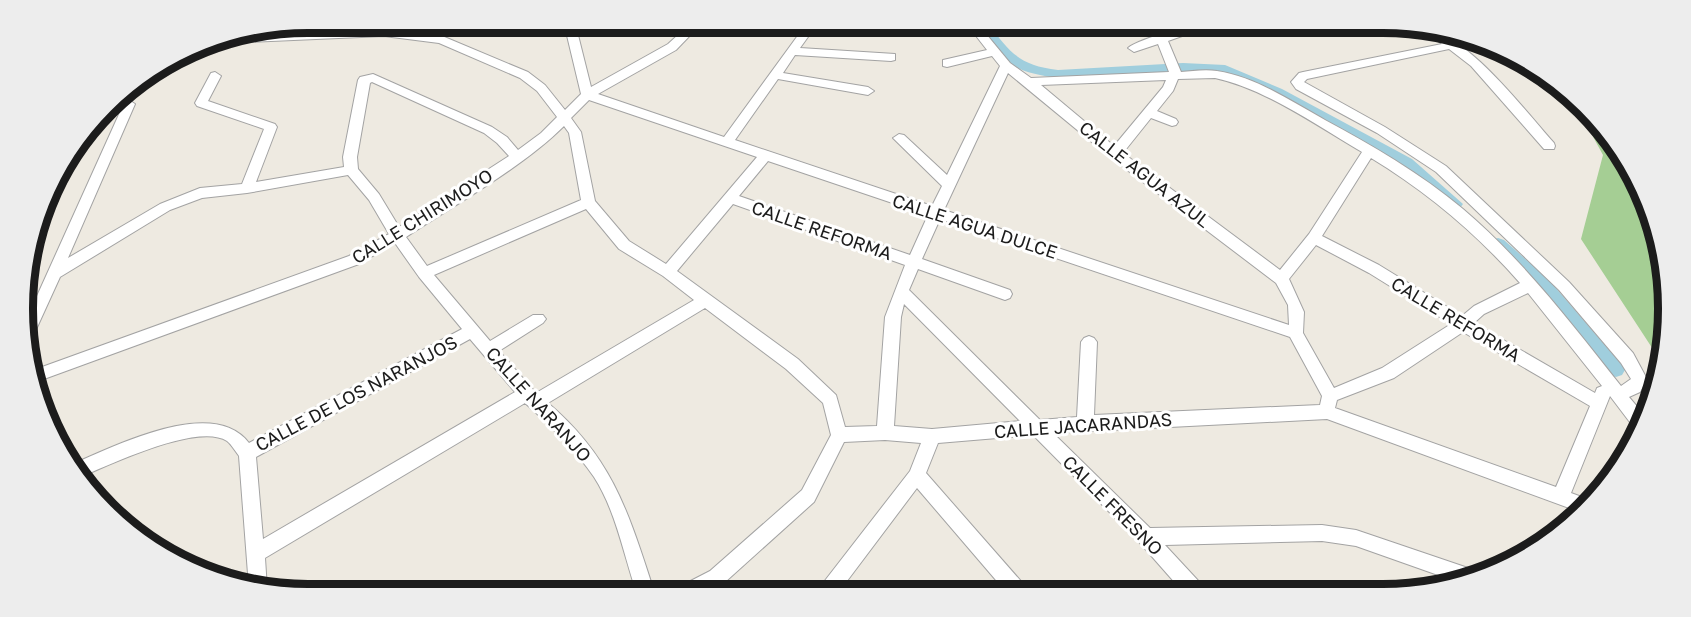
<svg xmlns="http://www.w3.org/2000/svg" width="1691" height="617" viewBox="0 0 1691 617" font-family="'Golos Text',sans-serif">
<rect width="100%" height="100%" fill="#eeeae1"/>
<path fill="#a5ce94" d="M1573,100L1630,165L1666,271L1660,360L1581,239L1603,155Z"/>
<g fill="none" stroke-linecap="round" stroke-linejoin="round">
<path fill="#a0cedd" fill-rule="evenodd" d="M976,23H988C1010,53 1019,65 1058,70L1183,63L1225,65L1282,89L1412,159L1463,204L1460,208H1450L1402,167L1272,95L1219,72L1183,71L1058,78C1010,72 1002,61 976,23Z
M1498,238L1504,240L1549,280L1622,365L1625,370L1622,375L1616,377L1610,375L1537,288L1492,248L1490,244L1492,240Z"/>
<g stroke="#a3a3a3" stroke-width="2">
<path id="street" d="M564,23H575L591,87L668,44L691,23H702L676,50L598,94L724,137L807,23H818L800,48L895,54V60L891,61L795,55L783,73L868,87L874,91L868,95L778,79L735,140L932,206L942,186L893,138L899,134L904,135L947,175L1000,66L992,56L947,67L943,66V60L987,50L966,23H977L1010,63L1031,78L1169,72L1158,44L1134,52L1128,48C1140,38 1197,23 1214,23L1213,25L1168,41L1181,72C1192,71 1206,69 1217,71C1256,77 1291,101 1325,120C1373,146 1420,173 1463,209C1523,260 1572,324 1621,386L1631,379L1621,363L1559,290L1436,172L1377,133L1296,89L1291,82L1299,73L1303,72L1442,44L1422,28C1465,31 1525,111 1554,143L1555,146L1554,149H1544L1471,66L1449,49L1307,79L1304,82L1385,127L1446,166L1569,282L1633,353L1647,379L1640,392L1629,397L1645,416L1639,430L1635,429L1610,396L1571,493L1590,500L1580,512L1327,419L1053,433L1150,528L1322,525L1356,530L1468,568L1475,571L1476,575L1455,581L1356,546L1322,541L1165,545L1204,587L1206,592L1184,593L1140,543L1033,435L938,443L926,473L1026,587L1028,593H1007L917,488L838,593H818L820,587L910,471L921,443L885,440L844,442L814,502L724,583L704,594H675L677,588L710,571L802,490L831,435L823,403L786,369L705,308L548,403C614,459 629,515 655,594H637C624,556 616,511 594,477C575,449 550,425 525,403L265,558L267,589L249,587L239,456C235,451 232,445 227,441C198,422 110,465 80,477L70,465C114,447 213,395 249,443L462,329L419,277L395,243L359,264L33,383L31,371L349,256L389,234L369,200L348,175L247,193L202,198L170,210L60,277L34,334L29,336L28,316L125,101L129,100L135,104L68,258L160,204L200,188L242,184L264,129L197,106L195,103L211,73L215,72L221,76L208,101L275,124L277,127L256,182L344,167L343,157L358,80L360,77L373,74L492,127L507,137L518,150L541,133L557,117L537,91L520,78L439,43L384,36L224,43L219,40L247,35L384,30L416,32L442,36L528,72L545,85L565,110L581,94ZM1008,73L1110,157L1276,283L1288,305L1289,325L944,210ZM1215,78C1266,89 1317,126 1362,152L1309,234L1280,270L1123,153L1151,118L1172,126L1176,125L1178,122L1176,119L1157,111L1173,91L1178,79ZM1166,80L1163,87L1114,146L1041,85ZM372,82L484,133L497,143L509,156L399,227L379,194L358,169L357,157L370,83ZM589,100L757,157L666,264L629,241L595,201L581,132L571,118ZM564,126L569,133L581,200L427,266L406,237C456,204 523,167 564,126ZM1371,158C1427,192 1477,234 1520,283L1474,306L1462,316L1379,265L1322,236ZM768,161L928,215L910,255L739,196ZM733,204L905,265L885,317L877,426L845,427L836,395L798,359L677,271ZM586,209L619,249L663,276L694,300L536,393L499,351L543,323L546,319L543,315H533L490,341L434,275ZM940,219L1290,337L1322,396L1320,405L1094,415L1097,342L1094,338L1089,336L1084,338L1081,342L1077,417L1040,420L909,290L918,269L1005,300L1010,298L1012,294L1010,290L922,259ZM1316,245L1369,273L1451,324L1382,368L1334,388L1303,333L1304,312L1289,279ZM1528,293L1602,386L1597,388L1595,393L1474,323L1484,314ZM904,304L1020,421L932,429L894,426L901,317ZM1463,332L1590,406L1556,487L1335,408L1337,400L1394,378ZM470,339L515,392L263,539L256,457Z"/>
</g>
<use href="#street" fill="#fff" fill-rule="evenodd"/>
</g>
<g text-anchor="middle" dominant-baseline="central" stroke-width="6" stroke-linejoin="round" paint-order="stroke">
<g font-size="18" fill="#1c1c1c" stroke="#fff">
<text transform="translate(1145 174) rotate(38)">CALLE AGUA AZUL</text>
<text transform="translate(422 216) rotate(-32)">CALLE CHIRIMOYO</text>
<text transform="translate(975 226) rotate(18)">CALLE AGUA DULCE</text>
<text transform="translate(822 230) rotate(19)">CALLE REFORMA</text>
<text transform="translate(1456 319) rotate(31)">CALLE REFORMA</text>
<text transform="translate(356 393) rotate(-28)">CALLE DE LOS NARANJOS</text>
<text transform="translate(539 404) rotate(48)">CALLE NARANJO</text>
<text transform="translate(1083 425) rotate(-4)">CALLE JACARANDAS</text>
<text transform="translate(1113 505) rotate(45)">CALLE FRESNO</text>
</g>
</g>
<path d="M0 0H1691V617H0ZM308 33H1383A275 275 0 0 1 1658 308V309A275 275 0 0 1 1383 584H308A275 275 0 0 1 33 309V308A275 275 0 0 1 308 33Z" fill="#ededed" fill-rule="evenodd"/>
<path fill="none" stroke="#1c1c1c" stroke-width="8" d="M308 33H1383A275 275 0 0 1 1658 308V309A275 275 0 0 1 1383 584H308A275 275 0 0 1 33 309V308A275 275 0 0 1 308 33Z"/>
</svg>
